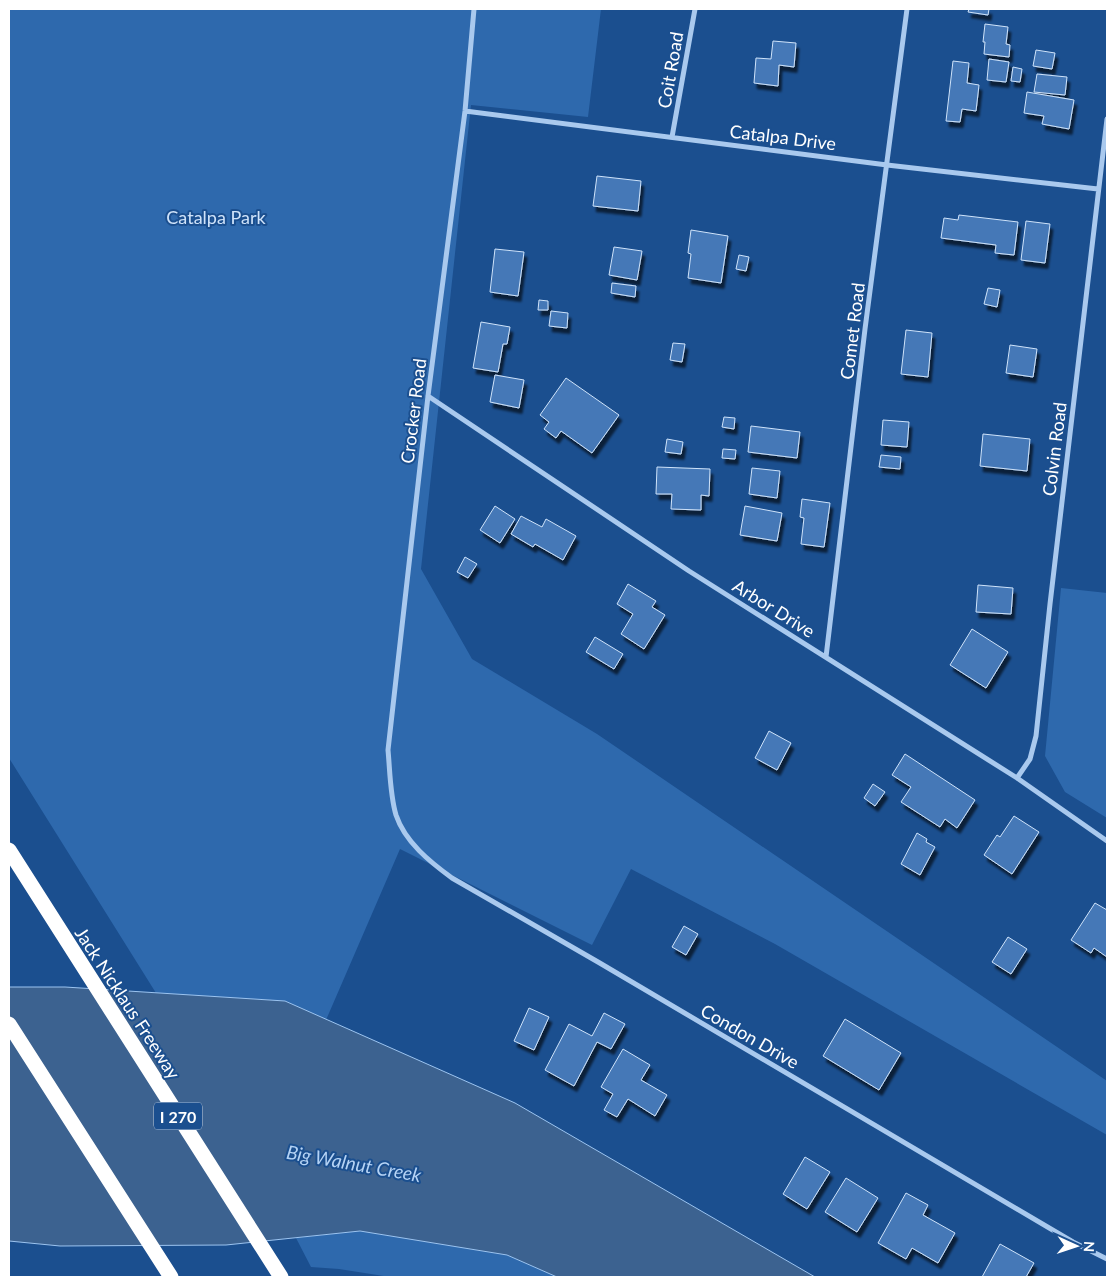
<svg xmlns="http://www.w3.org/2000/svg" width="1116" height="1286" viewBox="0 0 1116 1286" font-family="Lato,sans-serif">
<defs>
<filter id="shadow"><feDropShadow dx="3" dy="5.5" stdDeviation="1" flood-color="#0009"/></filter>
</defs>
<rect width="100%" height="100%" fill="#1b4f8f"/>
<path fill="#2e69ad" d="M9,9H601L588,117L471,105L421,569L472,659L597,734L1107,1081V1135L775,944L631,869L592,945L400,849L326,1020L285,1001L156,993L9,758Z
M1061,588L1107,593V818L1065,792L1045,756Z
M360,1231L507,1255L557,1277H390L339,1269L311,1267L296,1238Z"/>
<path fill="#3c6290" stroke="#9cc4f0" d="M9,987H65L285,1001L515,1103L815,1277H557L507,1255L360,1231L226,1245L60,1246L9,1241Z"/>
<path fill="#4478b7" stroke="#cfe3fa" filter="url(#shadow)" d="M969,9H989L988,15L968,12Z
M985,24L1008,27L1006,44L1010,45L1009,57L984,54L985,42H983Z
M773,41L796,43L794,67L779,65L778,86L754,83L756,58L771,59Z
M1036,50L1055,53L1052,69L1033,66Z
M989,59L1009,62L1006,82L987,80Z
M953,61L969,63L967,83L979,85L976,111L962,109L960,122L946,121Z
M1013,67L1022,69L1020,82L1011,81Z
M1037,74L1067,77L1065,95L1034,92Z
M1027,92L1074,100L1069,129L1042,124L1044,116L1024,113Z
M597,176L641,181L638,211L593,206Z
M959,215L1018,222L1014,255L995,253L996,245L941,238L944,218L958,220Z
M1026,221L1050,224L1045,263L1021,260Z
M691,230L728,236L721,283L688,278L691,254L688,253Z
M614,247L642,251L637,280L609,275Z
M495,249L524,252L518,296L490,292Z
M739,255L749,257L746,271L736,269Z
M612,283L636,286L635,297L611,293Z
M988,288L1000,290L997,307L984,304Z
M539,300L548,301V310H538Z
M551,311L568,313L567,328L549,326Z
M481,322L510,327L507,344H503L498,372L473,368Z
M906,330L932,333L928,377L901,374Z
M673,343L685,344L682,362L670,360Z
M1010,345L1037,349L1033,377L1006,373Z
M495,375L524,380L519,408L490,402Z
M566,378L619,415L592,453L561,431L556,438L544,429L549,422L540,415Z
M724,417L735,418L734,429L722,427Z
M883,420L909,422L907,447L881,445Z
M751,426L800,432L797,458L748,452Z
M983,434L1030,439L1027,471L980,466Z
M667,439L683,442L681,454L665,452Z
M723,449L736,450L735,459L722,458Z
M881,455L901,457L900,469L879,467Z
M657,467L710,469L709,496L701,495V510L671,509L672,494H656Z
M752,468L780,471L777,498L749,494Z
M802,499L830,503L824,547L801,544L804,518L800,517Z
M495,506L515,519L500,543L480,530Z
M745,506L782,513L777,541L740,535Z
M521,516L542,527L546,519L576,536L563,560L535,544L533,547L511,534Z
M465,557L477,564L468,578L457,572Z
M628,584L656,601L652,607L665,615L644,649L621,634L633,614L617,604Z
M978,585L1013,588L1011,614L976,612Z
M972,629L1008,652L986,688L950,665Z
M595,637L623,654L614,669L586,652Z
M769,731L791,743L777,770L755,758Z
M905,754L975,800L957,828L945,819L940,827L901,802L911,787L892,775Z
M873,784L885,792L875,806L864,798Z
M1014,816L1039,832L1012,874L984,855L997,835L1000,837Z
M917,833L927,839L926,842L935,847L920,875L901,864Z
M1095,903L1107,910V957L1094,948L1091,953L1071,940Z
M684,926L698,934L686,955L672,947Z
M1008,937L1027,949L1011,974L992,962Z
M529,1008L549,1017L534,1050L514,1041Z
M604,1013L625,1024L611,1049L597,1042L574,1086L545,1070L569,1024L592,1036Z
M845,1019L901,1053L879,1090L823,1056Z
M623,1049L650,1065L641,1080L667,1095L655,1116L628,1099L617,1117L604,1110L613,1094L601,1087Z
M805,1157L830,1172L807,1209L783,1194Z
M846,1178L878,1198L857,1232L825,1212Z
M906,1193L928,1205L923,1215L955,1233L938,1263L912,1248L906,1259L878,1243Z
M1000,1244L1034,1263L1026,1277H982Z"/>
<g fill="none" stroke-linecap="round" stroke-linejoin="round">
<path stroke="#a9c9ee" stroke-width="5" d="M474,9L465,111L428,396L388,750C390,771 390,795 396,815C405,842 430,862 452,878L598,962L1073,1242L1107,1259
M465,111L887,165L1098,189
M672,137L695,9
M428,396L689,571L1017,778L1107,841
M826,657L865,329L907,9
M1017,778L1030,759L1036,736L1050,604L1107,119"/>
<path stroke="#fff" stroke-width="15" d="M9,850L281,1277
M9,1024L171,1277"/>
</g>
<g text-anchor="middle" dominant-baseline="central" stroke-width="4" stroke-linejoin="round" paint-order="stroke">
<rect fill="#1b4f8f" stroke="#bbcadd" stroke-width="1" x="154" y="1102.5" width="48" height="27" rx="4"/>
<g font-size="16" font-weight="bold" fill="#fff">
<text x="178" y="1116">I 270</text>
</g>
<g font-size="18" fill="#fff" stroke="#1b4f8f">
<text transform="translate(670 70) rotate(-80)">Coit Road</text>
<text transform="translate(783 137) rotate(7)">Catalpa Drive</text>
<text transform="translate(852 331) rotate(-83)">Comet Road</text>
<text transform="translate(413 411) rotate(-83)">Crocker Road</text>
<text transform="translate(1054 449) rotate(-83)">Colvin Road</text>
<text transform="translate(774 608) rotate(32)">Arbor Drive</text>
<text transform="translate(128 1003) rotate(57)">Jack Nicklaus Freeway</text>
<text transform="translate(750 1036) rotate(30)">Condon Drive</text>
</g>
<g font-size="18" fill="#cfe3fa" stroke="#1b4f8f">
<text x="216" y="217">Catalpa Park</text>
</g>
<g font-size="19" font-style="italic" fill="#b5d3f5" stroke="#1b4f8f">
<text transform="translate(354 1163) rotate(10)">Big Walnut Creek</text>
</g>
</g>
<rect width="1116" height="1286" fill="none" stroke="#ffffff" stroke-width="20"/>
<g transform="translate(1076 1246) rotate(93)" stroke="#1b4f8f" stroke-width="4" paint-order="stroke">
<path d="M0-4L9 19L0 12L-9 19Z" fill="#ffffff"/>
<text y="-8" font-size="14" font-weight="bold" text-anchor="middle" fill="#ffffff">N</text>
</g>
</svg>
